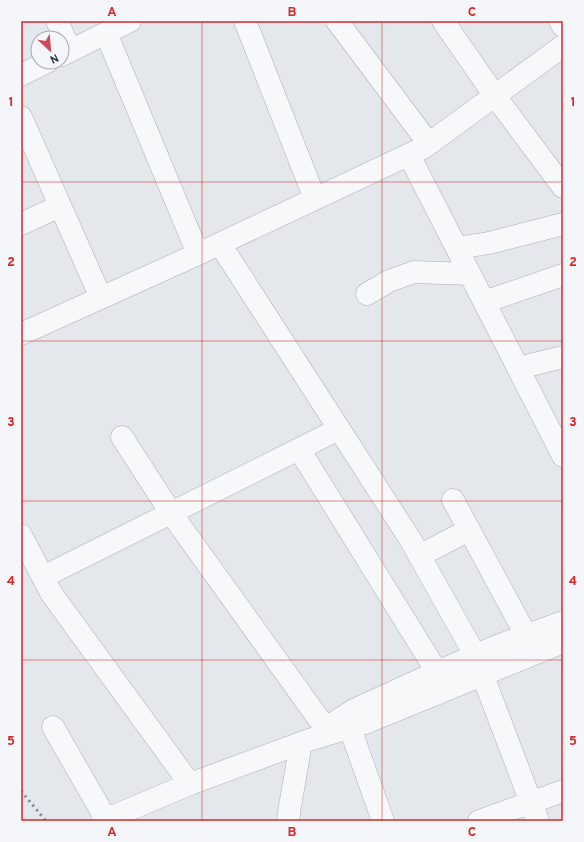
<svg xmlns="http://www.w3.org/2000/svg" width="584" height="842" viewBox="0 0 584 842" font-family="Overpass,sans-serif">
<rect width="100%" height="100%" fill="#e4e7ec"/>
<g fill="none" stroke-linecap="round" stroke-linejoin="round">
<g stroke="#a9aeb7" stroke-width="23">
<path id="minor" d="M57,21L70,50
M245,21L315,199
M337,21L429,144
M443,21L495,96L563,187
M560,21L563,26
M106,33L198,254
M62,55L130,21
M21,75L47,62
M21,117L101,298
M409,155L563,456
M21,224L60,206
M220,244L410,539L475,655L538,821
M457,248L489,243L563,224
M367,294L389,281L414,272L470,274
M484,302L563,275
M21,334L198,254L423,148L563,46
M518,368L563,357
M122,437L171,513L326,729
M299,449L437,672
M453,500L526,635
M21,535L51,593L190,784
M419,556L469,530
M43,577L339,429
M53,727L106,819
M326,728L354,710L437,672L497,646L563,622
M350,728L383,821
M102,821L190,784L309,740L365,723L563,642
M288,821L290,806L301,743
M479,821L563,791"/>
</g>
<use href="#minor" stroke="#f7f8fa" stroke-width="22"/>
<path stroke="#7d8696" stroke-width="3" stroke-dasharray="2 4" stroke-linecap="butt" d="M21,791L46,821"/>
</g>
<path fill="none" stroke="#d62828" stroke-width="1" stroke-opacity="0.55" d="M202,21V821M382,21V821M21,182H563M21,341H563M21,501H563M21,660H563"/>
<rect width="584" height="842" fill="none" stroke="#f4f6f9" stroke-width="44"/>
<g transform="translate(50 50) rotate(154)"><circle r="19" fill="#f4f6f9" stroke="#a4a8b1"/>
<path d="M0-3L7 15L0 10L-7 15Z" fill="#d1495b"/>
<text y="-6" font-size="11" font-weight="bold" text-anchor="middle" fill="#2b3445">N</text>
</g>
<rect x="22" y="22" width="540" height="798" fill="none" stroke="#d62828" stroke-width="1.5"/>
<g font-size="13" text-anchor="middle" font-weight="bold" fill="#d62828">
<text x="112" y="16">A</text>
<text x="292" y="16">B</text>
<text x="472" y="16">C</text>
<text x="11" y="106">1</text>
<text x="573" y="106">1</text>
<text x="11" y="266">2</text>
<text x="573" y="266">2</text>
<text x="11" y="426">3</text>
<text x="573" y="426">3</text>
<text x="11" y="585">4</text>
<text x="573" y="585">4</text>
<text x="11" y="745">5</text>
<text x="573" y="745">5</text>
<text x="112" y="836">A</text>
<text x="292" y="836">B</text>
<text x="472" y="836">C</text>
</g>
</svg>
